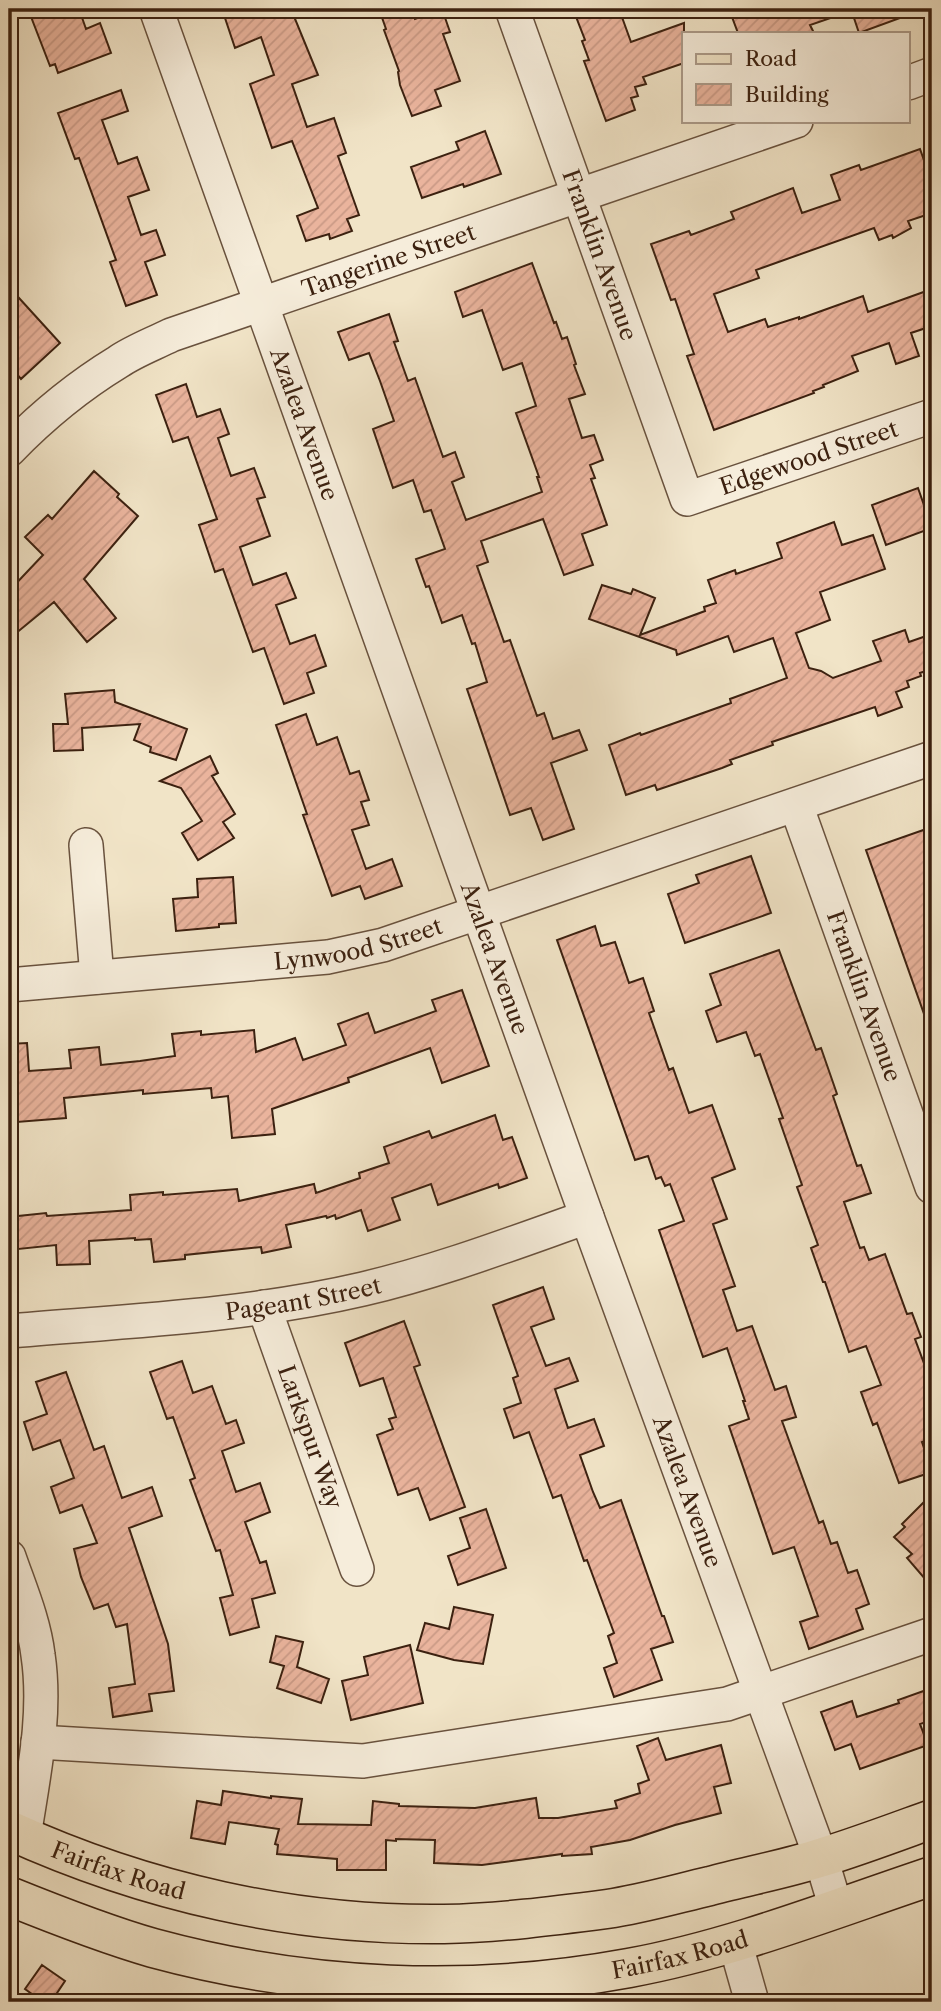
<svg xmlns="http://www.w3.org/2000/svg" width="941" height="2011" viewBox="0 0 941 2011" font-family="'Libre Caslon Text',serif">
<defs>
<pattern id="building-hatch" width="6" height="6" patternUnits="userSpaceOnUse" patternTransform="scale(1.75)"><rect width="6" height="6" fill="#eab49d"/><path d="M-1 1l2-2M0 6l6-6M5 7l2-2" fill="none" stroke="#ca9a86"/></pattern>
</defs>
<rect width="100%" height="100%" fill="#f1e4c7"/>
<filter id="stains"><feTurbulence type="fractalNoise" baseFrequency=".00286" numOctaves="4"/><feColorMatrix values="0 0 0 0 .2 0 0 0 0 .09 0 0 0 0 .02 0 0 0 .5 -.17"/></filter>
<radialGradient id="worn" r=".72"><stop offset=".6" stop-color="#630" stop-opacity="0"/><stop offset="1" stop-color="#630" stop-opacity=".3"/></radialGradient>
<path fill="url(#building-hatch)" stroke="#3c2110" stroke-width="2" d="M28,9H79L86,29L100,23L111,53L58,73L55,64L50,66Z
M222,9H291L318,75L292,84L307,127L334,118L346,153L338,156L359,215L347,219L352,231L330,239L329,234L306,241L297,216L318,208L292,141L272,148L250,84L274,75L261,37L235,48Z
M379,9H412L415,19L442,9L450,32L443,34L460,81L435,90L441,106L412,116L400,85L398,72L399,71L384,30L386,29Z
M573,9H619L631,42L684,23V63L643,77L646,84L635,87L638,96L631,98L635,110L606,121L584,61L589,60L582,41L585,40Z
M729,9H848V12L810,25L814,33H738Z
M851,9H919V11L859,33Z
M121,90L128,111L102,120L118,164L137,157L149,190L128,197L141,235L156,230L165,255L145,262L157,295L126,306L110,262L116,260L79,158L75,159L58,113Z
M485,131L501,174L464,187L463,184L422,198L411,167L459,150L456,142Z
M920,149L932,183V213L908,221L911,228L893,238L892,235L879,240L874,228L756,270L759,278L714,294L728,332L765,319L768,327L799,317V319L863,296L868,312L932,289V326L911,333L919,356L896,364L889,343L852,356L858,371L823,385L824,387L813,391L814,393L714,430L687,356L694,354L675,299L671,300L651,244L689,231L691,235L734,219L731,212L793,188L802,213L840,200L831,175L859,165L861,170Z
M532,263L554,323L556,322L562,339L567,337L576,364L574,365L585,394L569,399L582,438L594,435L603,460L590,465L595,478L591,479L607,525L582,534L593,565L564,575L543,519L481,541L488,562L477,566L504,642L510,640L537,716L544,713L553,739L579,730L587,750L551,763L574,829L543,840L531,808L510,815L467,689L487,682L475,643L472,644L462,615L442,623L429,586L426,587L416,559L445,549L431,510L424,512L413,480L393,488L373,429L394,421L380,381L369,353L349,360L338,332L389,314L398,341L394,342L408,381L415,378L443,457L455,452L464,477L452,482L466,520L542,492L537,477H539L516,413L536,406L522,363L503,370L482,310L463,317L455,292Z
M9,287L60,343L21,379L9,365Z
M186,384L197,417L220,409L229,434L218,438L231,476L254,468L265,497L257,499L270,536L240,547L253,585L286,573L296,598L276,605L290,644L315,635L326,666L307,673L314,693L284,704L264,648L253,652L223,569L215,572L199,525L217,519L188,437L173,442L156,395Z
M94,471L119,494L117,497L138,516L84,579L116,618L87,642L54,602L9,639V591L43,555L25,537L48,515L52,519Z
M918,488L932,528L886,545L872,505Z
M834,522L842,545L873,535L885,569L820,592L830,620L796,633L809,668L821,671L833,678L881,661L873,641L905,630L909,642L932,634V669L920,673L921,676L907,681L909,687L896,692L902,707L878,716L875,707L772,742L773,745L730,760L732,764L722,768L657,790L655,785L626,795L609,745L640,733L641,735L731,703L730,699L787,678L773,638L734,652L728,636L677,655L676,650L589,619L602,585L631,594L633,589L655,598L640,635L705,611L704,607L716,603L708,580L735,570L736,574L782,558L777,543Z
M114,690L115,702L187,729L176,760L150,752L151,747L134,740L140,724L82,728L83,750L54,751L53,724H68L65,694Z
M306,714L317,745L337,737L350,774L359,771L369,800L361,802L369,825L352,830L366,869L392,859L402,886L365,899L360,886L332,896L303,815L307,814L276,725Z
M210,756L218,773L212,776L235,814L223,822L234,838L198,860L182,833L202,821L181,788L160,781Z
M932,827V1028H929L866,850Z
M751,856L771,913L685,943L668,894L699,883L696,875Z
M233,877L236,923L219,924V927L176,931L173,899L198,897L197,879Z
M595,926L601,946L615,942L629,983L643,978L654,1011L649,1013L669,1070L673,1068L689,1113L712,1105L735,1169L712,1178L727,1219L713,1224L735,1286L723,1290L737,1331L752,1326L775,1390L786,1386L796,1417L782,1421L819,1523L823,1521L831,1544L837,1542L848,1573L857,1570L869,1604L856,1609L863,1629L809,1649L800,1622L818,1616L794,1547L773,1554L729,1426L749,1419L743,1401H745L727,1348L703,1357L659,1230L684,1221L670,1184L665,1186L661,1177L656,1179L648,1156L635,1160L557,940Z
M779,950L816,1050L821,1048L837,1094L833,1096L857,1166L861,1165L871,1193L844,1202L860,1248L864,1247L869,1260L885,1254L907,1314L912,1313L921,1337L915,1339L932,1385V1438L922,1442L932,1472L899,1483L877,1423L873,1425L861,1392L881,1385L866,1346L849,1352L825,1282H823L811,1248L818,1245L797,1187L802,1185L779,1119L783,1118L760,1054L755,1056L746,1032L717,1042L706,1011L721,1005L710,974Z
M462,990L489,1066L442,1083L430,1048L348,1078L349,1082L272,1109L275,1134L232,1138L228,1096L212,1098L211,1088L143,1094V1090L64,1098L66,1118L17,1122L13,1076L9,1077V1044L27,1043L29,1071L71,1068L69,1050L99,1047L101,1065L140,1061L175,1056L172,1034L201,1031V1035L254,1030L256,1052L295,1038L303,1060L346,1045L338,1024L368,1013L375,1033L436,1011L432,1000Z
M495,1115L503,1140L512,1137L527,1178L499,1188L498,1184L438,1205L431,1184L392,1198L400,1220L368,1231L361,1210L336,1219L335,1215L327,1218L326,1216L286,1225L291,1247L262,1253L261,1247L185,1255V1259L154,1262L151,1239L135,1240V1238L89,1241L90,1264L57,1265L56,1245L9,1250V1217L46,1213L47,1216L131,1210L130,1195L163,1192V1195L237,1189L239,1201L314,1184L316,1193L360,1178L359,1173L389,1163L384,1147L429,1131L432,1138Z
M543,1287L554,1319L531,1327L546,1366L569,1358L578,1381L555,1389L568,1428L594,1419L604,1446L580,1455L593,1492L600,1508L621,1500L662,1616H664L673,1642L651,1649L662,1680L614,1697L604,1668L617,1663L608,1636L614,1633L587,1560L584,1561L561,1495L553,1498L529,1432L514,1438L504,1409L521,1403L513,1378L518,1376L493,1305Z
M404,1321L420,1365L414,1367L465,1507L430,1520L418,1488L398,1495L377,1435L393,1429L389,1419L396,1417L383,1378L360,1386L345,1343Z
M182,1361L193,1393L212,1386L226,1424L236,1420L244,1443L222,1451L236,1492L260,1483L270,1512L245,1522L260,1563L266,1561L275,1593L252,1599L259,1627L230,1635L220,1598L233,1595L220,1550L216,1551L190,1480L195,1478L173,1417L167,1419L150,1372Z
M66,1372L94,1450L104,1446L122,1498L152,1487L162,1516L129,1528L168,1644L174,1691L149,1694L152,1711L113,1717L109,1688L135,1684L127,1624L116,1627L108,1604L94,1609L81,1577L74,1549L97,1543L82,1505L60,1513L51,1487L74,1478L60,1440L33,1450L24,1422L47,1414L36,1382Z
M932,1494V1587L907,1558L912,1554L894,1537L905,1527L902,1524Z
M486,1509L506,1568L458,1585L448,1556L470,1548L460,1518Z
M454,1607L493,1615L483,1664L454,1660L417,1650L425,1623L449,1629Z
M276,1636L303,1642L297,1667L329,1679L321,1703L277,1688L284,1666L270,1662Z
M410,1645L423,1703L351,1720L342,1681L368,1675L364,1657Z
M932,1688V1720L920,1724L928,1745L860,1769L851,1744L835,1750L821,1712L852,1701L857,1717L899,1703L898,1700Z
M658,1738L666,1760L721,1745L731,1783L714,1787L721,1813L675,1825L630,1840L591,1847L592,1854L562,1856V1854L482,1865L434,1863L435,1840L396,1839V1841L386,1840V1870H337V1859L277,1854L278,1845L275,1844L279,1829L229,1822L225,1844L191,1838L197,1801L221,1805L223,1791L271,1798V1796L302,1799L298,1824L371,1825L373,1801L399,1804V1806L475,1808L536,1798L539,1818H558L617,1808L615,1801L640,1793L638,1784L649,1780L637,1746Z
M42,1965L65,1981L51,2002H43L25,1989Z"/>
<g fill="none" stroke-linecap="round" stroke-linejoin="round">
<g stroke="#69523e" stroke-width="36">
<g id="minor">
<path id="s1" d="M156,9L587,1217L821,1858L836,1908"/>
<path id="s2" d="M512,9L687,499L932,416"/>
<path d="M908,83L932,74"/>
<path id="s3" d="M9,450C42,416 77,387 118,362C134,351 153,344 171,335L796,121"/>
<path id="s4" d="M796,805L932,1187"/>
<path d="M86,845L97,977"/>
<path id="s5" d="M9,985L328,957L383,945L932,758"/>
<path id="s6" d="M264,1307L357,1569"/>
<path id="s7" d="M9,1331C127,1321 247,1316 363,1289C440,1271 513,1243 587,1217"/>
<path d="M9,1557C20,1589 34,1621 38,1655C47,1715 33,1777 24,1837"/>
<path d="M38,1742L363,1761L727,1704L932,1634"/>
<path d="M735,1942L752,2002"/>
</g>
</g>
<g stroke="#3c2110" stroke-width="41">
<g id="major">
<path id="s8" d="M9,1830C145,1892 294,1926 444,1924C498,1923 553,1916 607,1909C642,1904 676,1894 710,1886C747,1876 786,1869 823,1857C859,1846 896,1832 932,1819"/>
<path id="s9" d="M9,1896C56,1915 104,1934 153,1948C308,1990 471,1997 629,1968C733,1949 833,1909 932,1876"/>
</g>
</g>
<use href="#minor" stroke="#f6eddb" stroke-width="33"/>
<use href="#major" stroke="#f1e4c7" stroke-width="38"/>
</g>
<g text-anchor="middle" dominant-baseline="central" stroke-width="5" stroke-linejoin="round" paint-order="stroke">
<g font-size="23" fill="#3c2110" stroke="#f6eddb">
<text stroke="none"><textPath href="#s2" startOffset="261">Franklin Avenue</textPath></text>
<text stroke="none"><textPath href="#s3" startOffset="430">Tangerine Street</textPath></text>
<text stroke="none"><textPath href="#s1" startOffset="441">Azalea Avenue</textPath></text>
<text stroke="none"><textPath href="#s2" startOffset="649">Edgewood Street</textPath></text>
<text stroke="none"><textPath href="#s5" startOffset="352">Lynwood Street</textPath></text>
<text stroke="none"><textPath href="#s1" startOffset="1008">Azalea Avenue</textPath></text>
<text stroke="none"><textPath href="#s4" startOffset="203">Franklin Avenue</textPath></text>
<text stroke="none"><textPath href="#s7" startOffset="296">Pageant Street</textPath></text>
<text stroke="none"><textPath href="#s6" startOffset="138">Larkspur Way</textPath></text>
<text stroke="none"><textPath href="#s1" startOffset="1575">Azalea Avenue</textPath></text>
<text stroke="none"><textPath href="#s8" startOffset="117">Fairfax Road</textPath></text>
<text stroke="none"><textPath href="#s9" startOffset="686">Fairfax Road</textPath></text>
</g>
</g>
<rect width="941" height="2011" fill="none" stroke="#f1e4c7" stroke-width="35"/>
<rect x="10" y="10" width="920" height="1990" fill="none" stroke="#3c2110" stroke-width="3.5"/>
<rect x="18" y="18" width="906" height="1976" fill="none" stroke="#3c2110" stroke-width="2"/>
<rect x="682" y="32" width="228" height="91" fill="#f6eddb" stroke="#ac9b8a" stroke-width="2"/>
<rect x="696" y="54" width="35" height="10" fill="#f1e4c7" stroke="#ac9b8a" stroke-width="2"/>
<text x="745" y="66" font-size="21" fill="#3c2110">Road</text>
<rect x="696" y="84" width="35" height="21" fill="url(#building-hatch)" stroke="#ac9b8a" stroke-width="2"/>
<text x="745" y="102" font-size="21" fill="#3c2110">Building</text>
<rect width="100%" height="100%" filter="url(#stains)"/>
<rect width="100%" height="100%" fill="url(#worn)"/>
</svg>
